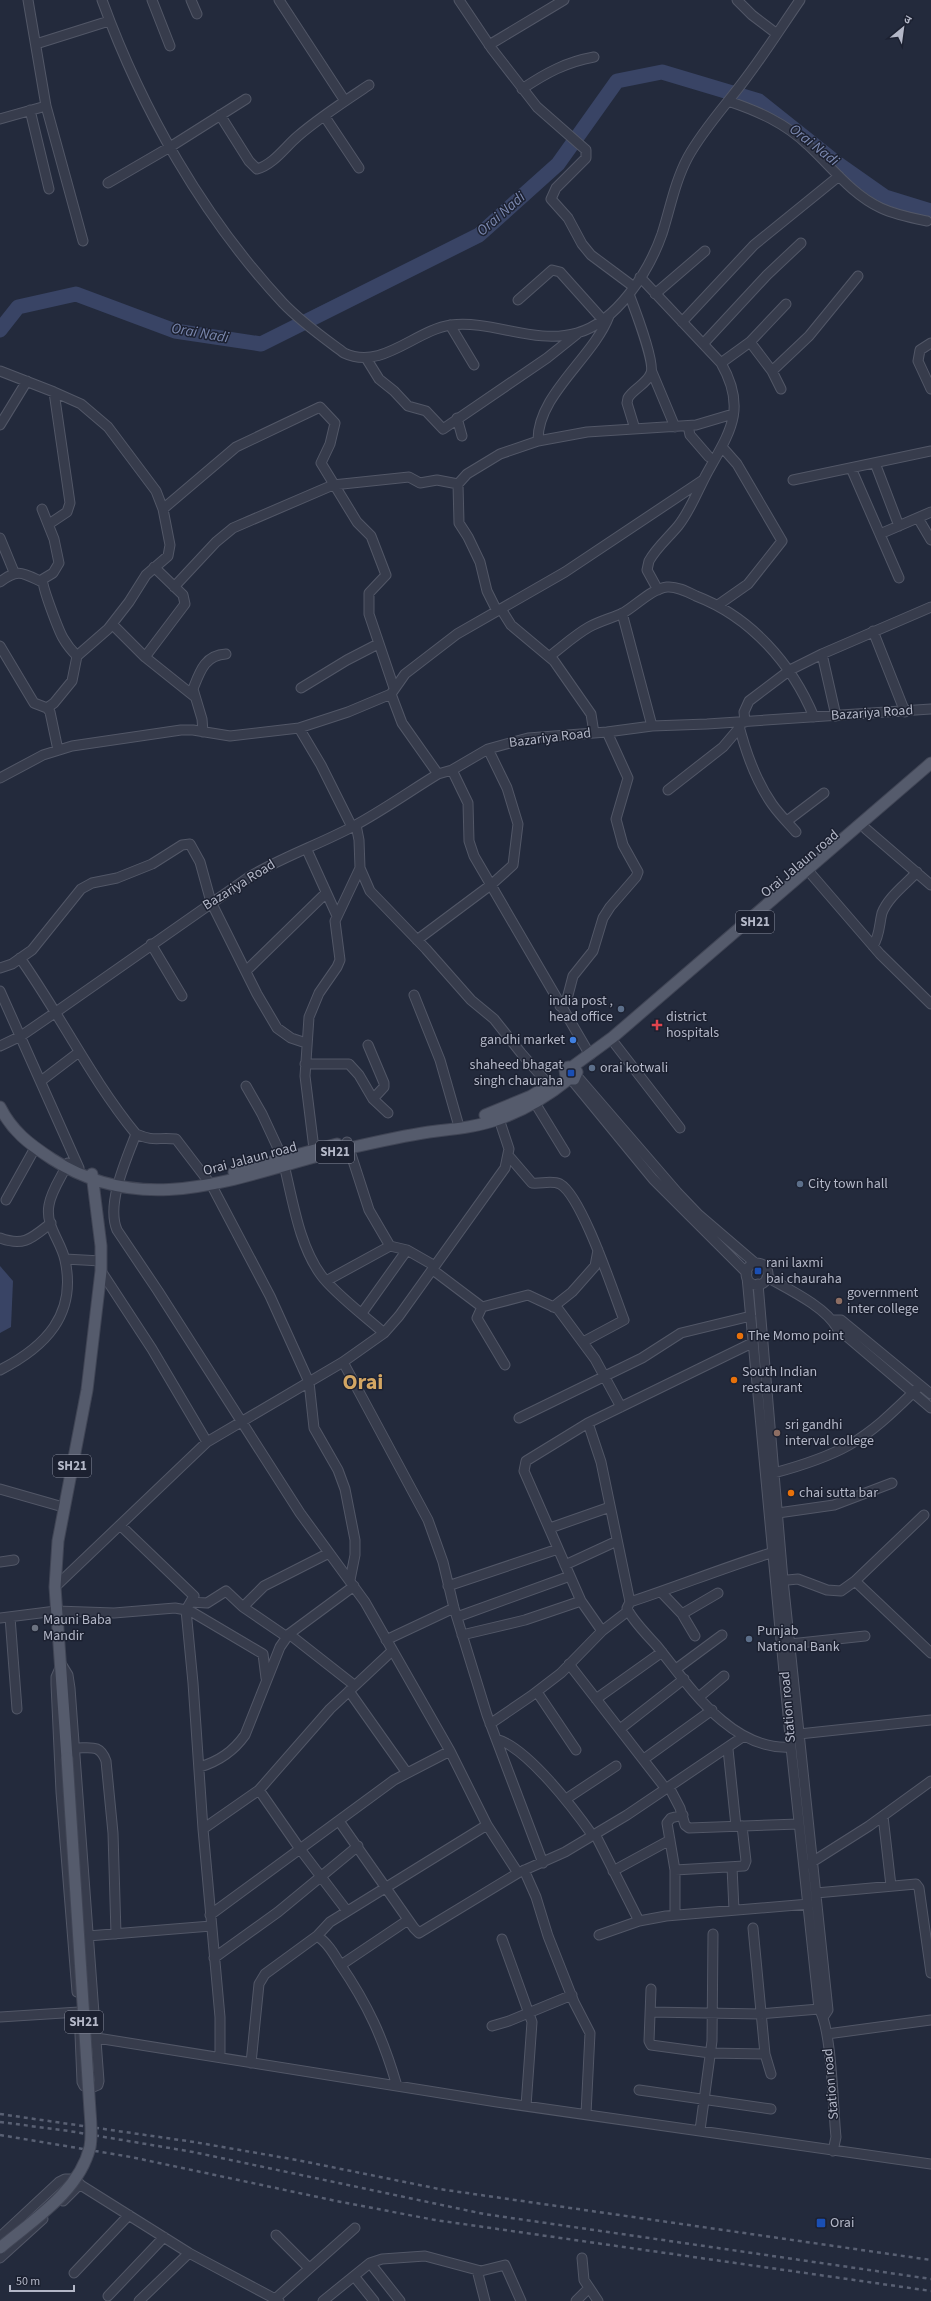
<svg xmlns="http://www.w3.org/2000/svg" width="931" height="2301" viewBox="0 0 931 2301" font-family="'Source Sans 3','Noto Sans Devanagari',sans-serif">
<rect width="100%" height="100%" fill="#232a3c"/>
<path fill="#394465" d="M0,1266L13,1281L11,1327L0,1333Z"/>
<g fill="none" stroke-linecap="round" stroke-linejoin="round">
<path stroke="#394465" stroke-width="15" d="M0,330L18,307L76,294L175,331L261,344L479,235L558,164L617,81L662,72L759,101L838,164L885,197L931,211"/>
<g stroke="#525767" stroke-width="11">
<path id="minor" d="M28,0L46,106L83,241
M102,0C142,110 203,217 283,303C301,322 324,338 344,353C382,371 415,330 451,325C493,320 535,345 577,333C617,322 649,271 662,234C670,209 675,181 688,157C704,128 727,104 746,78C765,53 782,26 800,0
M152,0L170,46
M191,0L197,14
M279,0L345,101
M459,0L492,49L537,107L586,150V158L556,188L551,199L568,218L582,244L591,255L634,287
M737,0L752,15L777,34
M36,44L109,21
M489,45L564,0
M522,89C546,73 566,62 594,57
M728,101C758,111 785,123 808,145C831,166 851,194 881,208C896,215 912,218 927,221
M30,110L49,189
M220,115L249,161L257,169C274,164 285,147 298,136C320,117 345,101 369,85
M325,117L359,168
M0,119L46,106
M108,183L170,147L246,99
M640,277L721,363C748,410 729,433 706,475C697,492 690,511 678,526C668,538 656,548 649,561L647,570L658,590
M629,294C634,307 655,362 651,373C647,384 633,389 628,398L627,403L635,429
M655,294L705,251
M518,300L552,270L560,272L603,320
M682,322L754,245L839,176
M450,325L474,365
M750,342L772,371L781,389
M931,343L920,350L918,361L931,389
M703,344L767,275L801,243
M366,358L379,379L394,391L408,406L426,411L443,429L547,358L577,334
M721,363L750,342L786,304
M0,371L54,392L81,404L108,427L156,491L163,509L170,545L168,556L146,575L129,602L108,629L77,656L72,681L54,703L47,708
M772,371L809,336L858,276
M652,372L675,427
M457,418L462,436
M0,425L27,381
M688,426L690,435L709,457
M538,441C537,395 593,358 609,316
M875,463L899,526
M851,468L899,578
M793,480L931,451
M42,509L54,539L59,563L53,573L43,579C41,585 59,631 63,638C67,645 72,651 77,656
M163,509L236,447L320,407L335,423L330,444L321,463L357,522L371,536L386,575L369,593V614L394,688
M918,518L931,540
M49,524L67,512L70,503L54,392
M880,534L931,512
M0,538L14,572
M0,582C18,568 23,573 42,582
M174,587L216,542L233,528L333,485L409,477L420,483L437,480L458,484
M718,605L748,584L782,541L737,464L722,447
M501,609L511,625L554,661L591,714L594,733
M497,611L487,591L480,562L468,537L459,523L458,484L467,474L500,454L538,441L587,432L696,425L733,414
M622,613L652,726
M112,624L145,657L195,697
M873,631L905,712
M0,646L34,703L47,708L50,712L58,750
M822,654L836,716
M550,656C563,646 575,635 589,627C600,621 612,618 623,613C637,605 651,589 667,587C677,586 688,592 696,596C751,617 792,664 814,717
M145,657L185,604L183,595L154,567
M301,688L347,660L378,644
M391,694L402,723L438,774
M738,722C745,750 756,781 772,804C779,814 788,823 796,832
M745,722L744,712L749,701L790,670L822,654L931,607
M299,728L321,765L352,827
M203,732L202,719L193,689C200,671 205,655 226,654
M452,770L468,803L469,841L474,856L590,1055
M0,778L43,755L72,746L181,730H193L230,736L299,728L348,712L391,694L405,674L457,634L565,572L703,480
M668,790L723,747L740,727
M787,821L824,793
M356,825L359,840L360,868L370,891L426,949L471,1000L494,1019L521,1053L549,1085
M866,829L931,885
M307,850L337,916
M811,874L880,954L931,1004
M417,940L492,884L513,865L518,824L507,788L488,749
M151,944L182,996
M873,946C880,935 879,925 882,913C888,897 906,884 917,872
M20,958C61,1016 91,1079 136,1134C155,1142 157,1137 176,1139L212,1186L270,1296L309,1382L314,1428L338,1470L345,1489L355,1540V1555L350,1580
M0,968L12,964L32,950L81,889L92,883L117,878L152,864L182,845L190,844L200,862L211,902L257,994L277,1028L291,1038L306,1043
M246,971L326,893
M0,991L79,1168
M414,995L440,1060L458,1123
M560,1006L567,999L573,976L593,951L603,918L610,907L636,877L638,872L623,845L616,819L628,778L607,732
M615,1044L680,1128
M368,1045L384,1083V1087L373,1099
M0,1046L21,1036L56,1012L249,877C282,857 318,845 352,827C382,811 410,791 438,774L452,770L488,749L528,738L607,732L652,726L707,724L931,709
M305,1064H349L359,1075L373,1099L388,1113
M577,1076L677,1192L699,1215L755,1263
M571,1079L653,1179L747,1273
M41,1081L79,1052
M246,1086L262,1114L282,1157
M535,1103L565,1152
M136,1134C126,1160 106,1204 117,1230L158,1291L300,1513L365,1602L450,1751L487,1825L518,1873
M347,1142L369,1210L390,1246
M508,1155L532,1183C541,1184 552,1180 560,1184C582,1196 614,1294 624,1320L583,1342
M315,1157L305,1076L309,1017L319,993L337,967L340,960L335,921L360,868
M284,1165C293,1201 299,1245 321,1275C334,1293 366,1317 384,1333
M6,1200L35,1148
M0,1238C24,1247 32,1238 51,1223
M65,1259L101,1261
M746 1274a11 11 0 1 1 22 0a11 11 0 1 1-22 0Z
M433,1270L482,1307
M101,1271L152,1349L207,1442
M747,1277L791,1747L819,2009C832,2029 833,2109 836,2137L833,2151
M767,1277C788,1289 826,1307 837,1328L931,1408
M326,1281L390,1246L407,1250L435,1266
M758,1284L783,1580L828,2010L824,2016
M553,1307L572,1292L595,1266L598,1250
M362,1313L407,1250
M833,1320H841L931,1394
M343,1362L428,1520L443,1562L454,1608L487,1715L543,1863
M505,1365L477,1318L482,1307L528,1295L558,1309L595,1359L621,1407
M0,1370C45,1347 77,1315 65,1260C61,1241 45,1226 49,1205C51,1191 62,1176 68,1163
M519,1418L642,1358L681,1333L751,1316
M588,1423L601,1462L630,1602
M774,1473C800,1466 826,1458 849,1445C876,1430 898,1407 920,1386
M0,1489L63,1507
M778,1513L834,1505L892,1483
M120,1525L194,1596L186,1610
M550,1528L610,1507
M774,1552C725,1567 679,1586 630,1602L627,1608C631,1619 649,1637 657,1646C690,1687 731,1751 791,1747
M0,1562L14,1560
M565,1565L617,1541
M777,1581L798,1579L827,1590L841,1591L855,1581L924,1515
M855,1581L931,1653
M448,1586L558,1549
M55,1587L207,1442L343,1362L384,1333L399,1316L505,1168L509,1149L497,1113
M661,1592L682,1614L695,1636
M191,1602L207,1603L226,1591L243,1607
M187,1614L192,1612L263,1654
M682,1614L718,1593
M10,1617L17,1709
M457,1617L570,1576
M0,1618L56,1611L114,1613L175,1608L186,1610L193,1683L203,1829L220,2017V2057
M602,1631L581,1601L524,1471L526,1461L588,1423L752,1343
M289,1634L354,1685
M462,1635L525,1620L581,1601
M287,1637L243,1607L264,1586L329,1553
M386,1640L454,1608
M790,1644L865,1636
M263,1654L266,1678
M60,1662L68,1675L70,1688L99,2081L98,2085L91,2088L84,2086L82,2082L80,2034
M569,1664L666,1789
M60,1668L56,1677V1684L61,1792L77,1992
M676,1669L722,1635
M349,1691L407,1773
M537,1692L576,1750
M699,1697L724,1676
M596,1699L662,1652
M490,1724L531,1696L561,1673L602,1631L628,1611
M620,1729L684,1679
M799,1734L931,1720
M496,1739C527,1747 574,1809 593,1836
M75,1748C91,1748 100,1744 106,1761L113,1833L116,1934
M728,1749L736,1826
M644,1759L712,1710
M200,1767C219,1761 233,1752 245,1735L280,1647L289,1634L354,1586
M669,1787L680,1808L685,1825L689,1828L799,1824
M259,1790L300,1849L347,1911
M566,1799L616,1766
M883,1816L891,1886
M339,1821L414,1928L419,1933L518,1873L565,1852L627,1815L744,1736
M203,1829L259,1790L330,1709L392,1651
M595,1834L639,1921
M809,1864L869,1826L931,1781
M732,1867L734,1910
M524,1870L536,1897L548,1936L574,2002L590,2033L586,2114
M675,1870L744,1866L746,1861L742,1826
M613,1871L670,1840
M816,1893L916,1884L919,1888L931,1973
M210,1915L394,1780L450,1751
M675,1915V1870L667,1823L671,1818L683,1815
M753,1928L765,2054L771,2074
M599,1935L639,1921L666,1916L809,1904
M88,1936L211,1926
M317,1936C327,1942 334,1954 340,1964C368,2005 383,2038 397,2086
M502,1939L532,2022L526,2106
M214,1958L278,1912L358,1846
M341,1965L408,1920
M651,1989L649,2041L651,2045L710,2053L765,2054
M651,2012L760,2014L819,2009
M0,2017L79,2012
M492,2026L509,2021L572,1995
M827,2034L931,2020
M97,2038L497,2102L931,2164
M251,2063L259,1984L265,1974L317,1936L330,1922L487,1825
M639,2090L771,2109
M700,2130L712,2041L713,1934
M63,2201L80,2184
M276,2235L309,2268
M0,2237L59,2182L65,2179H71L189,2253L279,2301
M0,2258L43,2219
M582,2258L584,2280L598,2301
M370,2263L400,2301
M477,2270L485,2301
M74,2273L129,2215
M354,2276L374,2301
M108,2296L164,2237
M275,2299L355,2228
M139,2301L189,2253
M323,2301L370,2263L382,2259L425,2256L481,2271L505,2265L521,2301
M576,2301L588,2289"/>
</g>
<g stroke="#404555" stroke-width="13">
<path id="major" d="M572,1067L613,1037L931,763
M0,1107C12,1131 29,1144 52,1159C151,1223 248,1171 350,1148C376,1142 403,1136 429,1132C453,1129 477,1127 499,1119C525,1110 548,1096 569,1079H574L577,1072L574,1067H568L565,1070L566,1076L569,1079
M485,1115L531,1096L552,1083
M234,1172L337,1144
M67,1758L55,1587L58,1541L87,1390L101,1271V1246L92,1174"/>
</g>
<use href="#minor" stroke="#373c4c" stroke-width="9"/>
<use href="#major" stroke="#555b6c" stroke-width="11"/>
<path stroke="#596073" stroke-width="2.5" stroke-dasharray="4 4" stroke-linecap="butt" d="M0,2114L194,2142L297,2160L439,2189L931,2260
M0,2122L69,2131L193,2152L484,2214L931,2279
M0,2135L131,2157L341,2202L435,2220L931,2291"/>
<g stroke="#404555" stroke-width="13" stroke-linecap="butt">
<path id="major-bridge" d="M0,2248C33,2220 79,2192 90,2147C92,2136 91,2123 90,2111L67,1758"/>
</g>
<use href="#major-bridge" stroke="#555b6c" stroke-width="11"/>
</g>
<g fill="#5c6f8a" stroke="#1c2131" stroke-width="1.5">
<circle cx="621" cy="1009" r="4"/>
<circle cx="592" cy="1068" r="4"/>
<circle cx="800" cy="1184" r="4"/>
<circle cx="749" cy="1639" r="4"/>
</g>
<path fill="#e0444e" stroke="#1c2131" stroke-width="1.5" d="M655 1019h4v4h4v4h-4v4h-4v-4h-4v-4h4z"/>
<circle fill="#3f7fe0" stroke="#1c2131" stroke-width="1.5" cx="573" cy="1040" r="4"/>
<g fill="#1a4fb4" stroke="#1c2131" stroke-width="1.5">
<rect x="567" y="1069" width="8" height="8" rx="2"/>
<rect x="754" y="1267" width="8" height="8" rx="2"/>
<rect x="816" y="2218" width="10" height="10" rx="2"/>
</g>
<g fill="#8d6e63" stroke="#1c2131" stroke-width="1.5">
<circle cx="839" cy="1301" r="4"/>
<circle cx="777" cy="1433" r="4"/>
</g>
<g fill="#e8710a" stroke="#1c2131" stroke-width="1.5">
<circle cx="740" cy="1336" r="4"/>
<circle cx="734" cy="1380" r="4"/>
<circle cx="791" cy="1493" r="4"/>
</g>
<circle fill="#6b7280" stroke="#1c2131" stroke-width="1.5" cx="35" cy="1628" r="4"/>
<g text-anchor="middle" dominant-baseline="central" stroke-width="3" stroke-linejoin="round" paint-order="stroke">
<g fill="#1c2131" stroke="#868a9a" stroke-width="1">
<rect x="736" y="911" width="38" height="22" rx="3"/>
<rect x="316" y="1141" width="38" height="22" rx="3"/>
<rect x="53" y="1455" width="38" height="22" rx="3"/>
<rect x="65" y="2011" width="38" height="22" rx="3"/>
</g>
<g font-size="13" font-weight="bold" fill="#b3b7c7">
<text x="755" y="922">SH21</text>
<text x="335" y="1152">SH21</text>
<text x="72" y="1466">SH21</text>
<text x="84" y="2022">SH21</text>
</g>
<g font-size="14" fill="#b3b7c7" stroke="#1c2131">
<text transform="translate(872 713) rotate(-4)">Bazariya Road</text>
<text transform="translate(550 738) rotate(-7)">Bazariya Road</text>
<text transform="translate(800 864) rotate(-40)">Orai Jalaun road</text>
<text transform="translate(239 885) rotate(-32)">Bazariya Road</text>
<text transform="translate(250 1159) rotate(-15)">Orai Jalaun road</text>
<text transform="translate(788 1707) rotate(-95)">Station road</text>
<text transform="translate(831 2084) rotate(-95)">Station road</text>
</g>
<g font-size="14" fill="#b3b7c7" stroke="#1c2131" text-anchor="start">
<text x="613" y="1001" text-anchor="end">india post ,<tspan x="613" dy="16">head office</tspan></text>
<text x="666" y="1017">district<tspan x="666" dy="16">hospitals</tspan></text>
<text x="565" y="1040" text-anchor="end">gandhi market</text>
<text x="563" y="1065" text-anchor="end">shaheed bhagat<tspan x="563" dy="16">singh chauraha</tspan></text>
<text x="600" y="1068">orai kotwali</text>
<text x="808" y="1184">City town hall</text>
<text x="766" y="1263">rani laxmi<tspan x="766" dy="16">bai chauraha</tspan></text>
<text x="847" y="1293">government<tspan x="847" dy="16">inter college</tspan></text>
<text x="748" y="1336">The Momo point</text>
<text x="742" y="1372">South Indian<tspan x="742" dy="16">restaurant</tspan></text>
<text x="785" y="1425">sri gandhi<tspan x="785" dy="16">interval college</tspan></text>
<text x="799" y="1493">chai sutta bar</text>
<text x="43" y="1620">Mauni Baba<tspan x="43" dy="16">Mandir</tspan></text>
<text x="757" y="1631">Punjab<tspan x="757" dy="16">National Bank</tspan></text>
<text x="830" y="2223">Orai</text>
</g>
<g font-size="15" font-style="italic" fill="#7b88af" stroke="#1c2131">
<text transform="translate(814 145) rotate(38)">Orai Nadi</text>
<text transform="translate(501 214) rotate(-41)">Orai Nadi</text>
<text transform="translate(200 333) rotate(10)">Orai Nadi</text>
</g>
<g font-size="22" font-weight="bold" fill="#d3a663" stroke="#1c2131">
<text x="363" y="1382">Orai</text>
</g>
</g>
<g transform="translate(903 28) rotate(29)" stroke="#1c2131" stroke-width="3" paint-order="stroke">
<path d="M0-3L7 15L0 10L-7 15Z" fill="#b3b7c7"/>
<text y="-6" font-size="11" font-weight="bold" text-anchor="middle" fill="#b3b7c7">उ</text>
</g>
<path d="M10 2285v6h64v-6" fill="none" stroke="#b3b7c7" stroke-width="2"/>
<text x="16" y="2285" font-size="12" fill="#b3b7c7" stroke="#1c2131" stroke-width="3" paint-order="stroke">50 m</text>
</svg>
